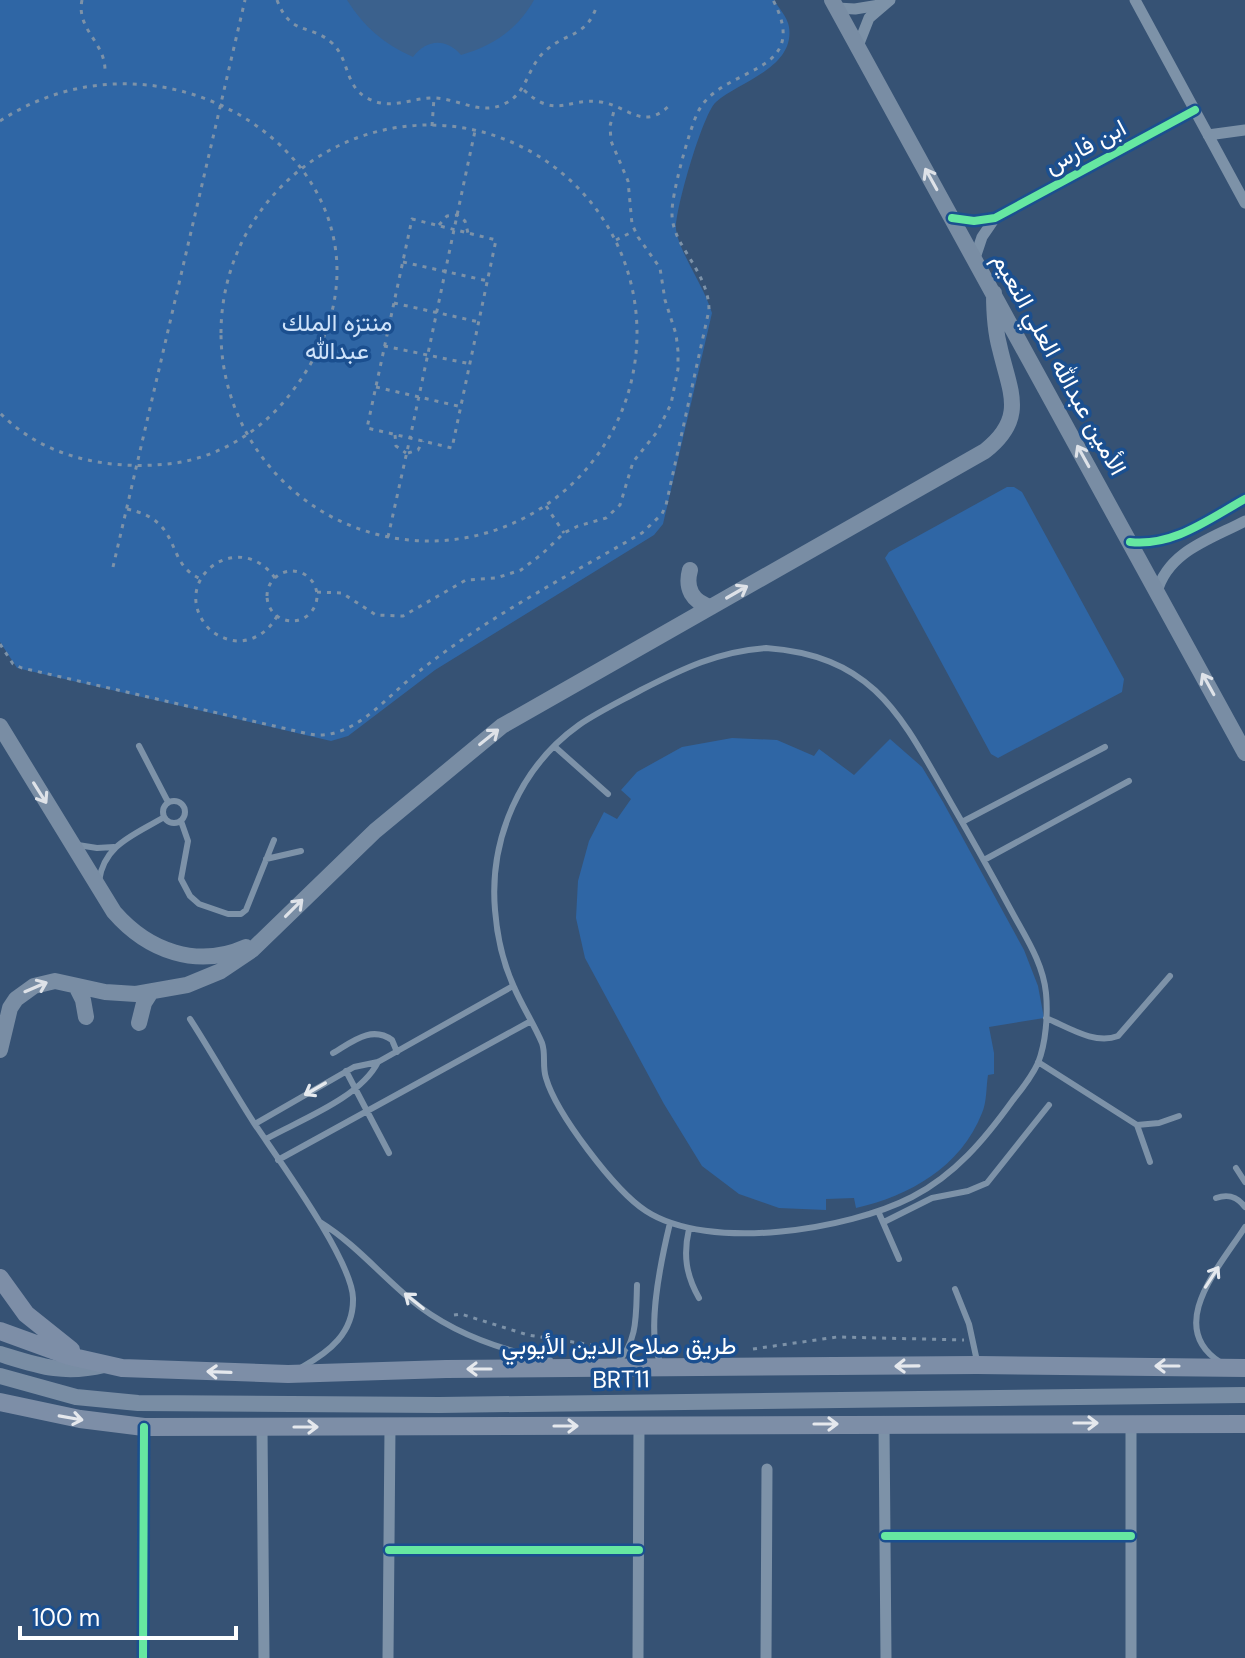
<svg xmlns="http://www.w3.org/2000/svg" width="1245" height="1658" viewBox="0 0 1245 1658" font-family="'DM Sans',Vazirmatn,sans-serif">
<rect width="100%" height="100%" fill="#365274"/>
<path fill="#2f66a5" d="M0,0H774C778,7 788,18 789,27C795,68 740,81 716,102C703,113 675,210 676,229C678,250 705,288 712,313L663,524L654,535L435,670L348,736L331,741L17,668L0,642Z
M1007,487H1014L1022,492L1124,679L1122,692L998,758L991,754L885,558L889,552Z
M732,738L777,740L814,756L819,749L854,775L890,739L922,767L943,802L1024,950L1038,986L1044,1018L989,1027L994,1053V1074L988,1075C986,1087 987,1102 982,1113C961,1167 909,1196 856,1208L854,1198L826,1199V1210L779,1208L739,1194L702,1166L664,1104L585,958L576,918L578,881L589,841L604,812L617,819L631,799L621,790L637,772L682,747Z"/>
<path fill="#3b618d" d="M347,0H534C518,29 493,46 461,55C446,38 427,39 413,57C383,43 365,28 347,0Z"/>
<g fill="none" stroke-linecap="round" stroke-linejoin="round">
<path stroke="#7d92a8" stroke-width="3" stroke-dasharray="4 6" stroke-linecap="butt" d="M82,0C76,29 104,41 105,69
M277,0C291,37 310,23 332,43C350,60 344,85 367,98C390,111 410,98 433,98C458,98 480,116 504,104C527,94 527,68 544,52C565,32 587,38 597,5
M524,90C555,120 569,97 601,102C630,107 643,132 671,104
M0,121C185,0 443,196 291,393C262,431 217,459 168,464C108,470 44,458 0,413
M221 333a208 208 0 1 1 416 0a208 208 0 1 1-416 0Z
M432,126L434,98
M439,225L447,216L457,215L465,221L468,233
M616,240L634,231
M403,262L488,281
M394,303L479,322
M384,346L471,364
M376,387L462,407
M395,435L396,446L406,453
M408,453L418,450L423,441
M546,506L564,533
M127,509C185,521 163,563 201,579
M388,537L410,438L452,448L496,240L412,219L367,428L410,438C432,336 453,233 475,131
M113,567L245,0
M267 596a25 25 0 1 1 50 0a25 25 0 1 1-50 0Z
M275,578C239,528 171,578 205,624C212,634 225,640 237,641C255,641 269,631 277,616
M317,592L342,593L376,615L403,616L466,580L496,578L521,570L542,554L564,533L578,526L606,518L620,505L633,462L657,432L671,404L678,369V351L676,334L665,300L660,268L638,237L632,224L628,181L611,141L610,126L615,107
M0,644L13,664L22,668L309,734C350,742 383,701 412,677C482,620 564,578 642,533L662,514L666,505L709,310C709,283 690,261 678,238C675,231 672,223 672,214C671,196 689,131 697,114C719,64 814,78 773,0
M454,1315L461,1314L528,1335L618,1349
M753,1349L837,1337L964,1340"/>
<path stroke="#7d92a8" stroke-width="6" d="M766,648C876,656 902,718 951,803C972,839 992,875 1012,912C1026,938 1043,963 1046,993C1048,1014 1046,1043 1038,1063C1032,1076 1022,1089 1013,1100C985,1139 955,1175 912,1197C848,1230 709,1252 646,1211C615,1191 556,1113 546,1078C542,1066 546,1054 542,1043C534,1024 522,1006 514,987C503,963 497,936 495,910C489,839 520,767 579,725C598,712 621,701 641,690C682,669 719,651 766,648Z
M139,746L168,802
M554,746L608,794
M163 812a11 11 0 1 1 22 0a11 11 0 1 1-22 0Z
M181,821L188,841L181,879L190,896L199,904L228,914H241L246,910L274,840
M962,822L1105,747
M78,845L97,848L114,847
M266,859L301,851
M984,860L1129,781
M99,881C104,844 135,835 164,817
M1046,1018C1068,1027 1094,1045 1118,1036L1170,976
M190,1019C212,1053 232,1089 254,1123C278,1159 352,1260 353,1298C354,1333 329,1352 302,1367
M333,1053C352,1042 371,1025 392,1040L397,1052
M1038,1062L1137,1125L1159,1123L1179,1116
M346,1071L389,1153
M255,1124L354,1067L378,1062L513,986
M1137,1125L1150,1162
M266,1139C300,1120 360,1098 378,1062
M278,1160L531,1021
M1236,1168L1245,1182
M1216,1198C1228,1194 1237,1196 1245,1207
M878,1211L899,1259
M320,1222C354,1243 379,1273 410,1299C449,1332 500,1350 550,1360
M884,1222L932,1198L968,1191L987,1183L1049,1105
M689,1229C683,1255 686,1275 699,1298
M955,1289L969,1324L977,1361
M1220,1362C1164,1326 1221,1265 1245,1227
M616,1364C638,1343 636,1314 637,1285
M662,1365C644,1337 662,1256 670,1223"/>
<path stroke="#7d92a8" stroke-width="11" d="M1135,0L1245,203
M837,8L855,9L879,5
M858,46L869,18L890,0
M1208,135L1245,130
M952,218L974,221L995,218L1195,110
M975,258L982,237L995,218
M1130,542C1173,547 1209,519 1245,499
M1157,592C1168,551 1211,539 1245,521
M1131,1423V1658
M884,1424L886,1658
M262,1427L264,1658
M885,1536H1131
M389,1550H639
M143,1658L144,1427
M388,1658L390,1427
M638,1658L639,1425
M766,1658L767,1469"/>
<path stroke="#798da4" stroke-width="16" d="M832,0L1245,753
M690,570C685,588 692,602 711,607
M0,726L114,912C148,951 197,969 246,947
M76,986L83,1000L86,1017
M139,1023L144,1003L151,992
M0,1050L10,1008L16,999L34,986L55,981L105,992L136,994L187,985L221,971L252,950L375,831L502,726L985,451C1027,418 1010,392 1000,349C995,331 994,312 994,293
M0,1354C39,1366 63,1375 104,1365
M0,1376L76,1397L138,1403L439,1405L1245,1395"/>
<path stroke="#7d8ea7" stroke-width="18" d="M0,1278L26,1314L71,1350
M0,1331L69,1356L122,1368L288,1374L446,1369L977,1365L1245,1368
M0,1402L80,1419L144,1427L1245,1424"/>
<g stroke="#1b4f8f" stroke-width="13">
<path id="cycleway" d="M952,218L974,221L995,218L1195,110
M1130,542C1173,547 1209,519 1245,499
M885,1536H1131
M389,1550H639
M143,1658L144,1427"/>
</g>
<use href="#cycleway" stroke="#66e7a1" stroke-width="8"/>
</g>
<defs><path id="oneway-shaft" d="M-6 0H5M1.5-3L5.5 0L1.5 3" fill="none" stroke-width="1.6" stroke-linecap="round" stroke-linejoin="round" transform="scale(2)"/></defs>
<g stroke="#dee2e8">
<use href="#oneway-shaft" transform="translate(931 179) rotate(-119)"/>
<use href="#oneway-shaft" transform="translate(1083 456) rotate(-119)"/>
<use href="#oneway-shaft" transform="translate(737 592) rotate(-30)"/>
<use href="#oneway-shaft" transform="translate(1208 684) rotate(-119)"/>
<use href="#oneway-shaft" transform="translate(489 737) rotate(-39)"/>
<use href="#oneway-shaft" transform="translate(40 793) rotate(58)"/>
<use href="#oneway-shaft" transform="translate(294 908) rotate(-45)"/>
<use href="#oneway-shaft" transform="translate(36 987) rotate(-23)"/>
</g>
<g stroke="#e5e9ee">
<use href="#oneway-shaft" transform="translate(315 1089) rotate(150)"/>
<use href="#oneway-shaft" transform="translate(1212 1277) rotate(-57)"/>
<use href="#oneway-shaft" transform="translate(414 1301) rotate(-141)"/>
</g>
<g stroke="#e5e8ed">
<use href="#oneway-shaft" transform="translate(907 1366) rotate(179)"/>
<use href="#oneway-shaft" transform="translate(1167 1366) rotate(-180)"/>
<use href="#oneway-shaft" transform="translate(479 1369) rotate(-180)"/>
<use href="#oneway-shaft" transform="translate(219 1372) rotate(-178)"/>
<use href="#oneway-shaft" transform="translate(71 1418) rotate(10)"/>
<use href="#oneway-shaft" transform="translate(1086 1423)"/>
<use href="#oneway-shaft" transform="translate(826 1424)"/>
<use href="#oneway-shaft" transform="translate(566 1426)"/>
<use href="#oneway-shaft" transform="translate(306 1427)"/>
</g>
<g text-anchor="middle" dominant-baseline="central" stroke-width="7" stroke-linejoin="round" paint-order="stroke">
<g font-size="24" fill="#fff" stroke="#1b4f8f">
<text transform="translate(1085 146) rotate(-28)">ابن فارس</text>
<text transform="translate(1060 364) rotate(61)">الأمين عبدالله العلي النعيم</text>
<text x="619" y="1345">طريق صلاح الدين الأيوبي</text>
<text transform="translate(621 1379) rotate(-1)">BRT11</text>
</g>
<g font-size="24" fill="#cfe3fa" stroke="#1b4f8f">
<text x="337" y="322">منتزه الملك<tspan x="337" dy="28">عبدالله</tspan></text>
</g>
</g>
<path d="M20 1626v12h216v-12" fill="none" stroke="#ffffff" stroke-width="4"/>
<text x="32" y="1626" font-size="24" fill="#ffffff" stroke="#1b4f8f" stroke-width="6" paint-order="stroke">100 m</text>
</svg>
